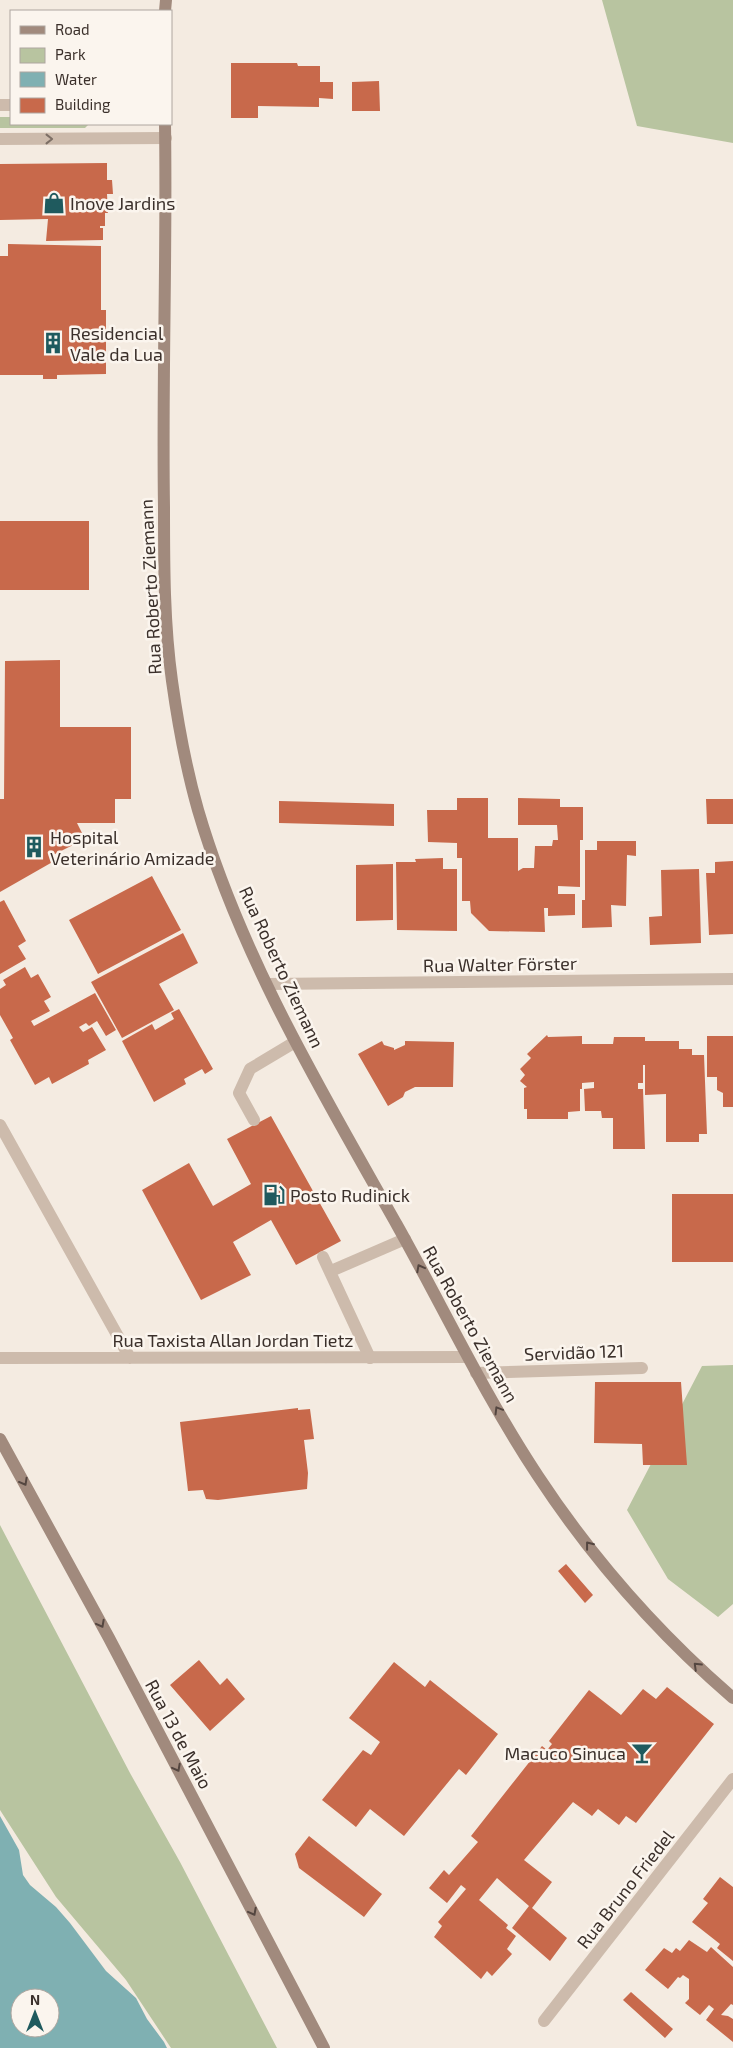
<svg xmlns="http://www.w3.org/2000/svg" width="733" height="2048" viewBox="0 0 733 2048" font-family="'Exo 2',sans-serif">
<rect width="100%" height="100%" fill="#f4ebe1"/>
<path fill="#b8c4a0" d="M602,0H733V143L637,126Z
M0,117H11V124H89L85,128H0Z
M733,1365V1604L718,1617L668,1579L627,1510L702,1366Z
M0,1525L130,1773L180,1862L277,2048H171L126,1980L56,1897L0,1810Z"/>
<path fill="#7fb0b2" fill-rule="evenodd" d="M0,1816L19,1850L23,1875L30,1885L56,1907L70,1923L106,1971L136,1998L147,2019L164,2042L167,2048H0ZM20,1998H50V2028H20Z"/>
<path fill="#c8694b" d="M231,63H297L298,66H320V82H333V99L319,98V107L258,106V118H231Z
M379,81L380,111H352V82Z
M107,163V180H112L113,194H107L108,213H105V226H100V228H103V240L46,241L48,219L0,220V164Z
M8,244L101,246V310H106V374L57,375V379H43V375H0V256H8Z
M0,521H89V590H0Z
M60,660V727H131V799H115V823H77L85,839L53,855L56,860L0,892V799H4L5,661Z
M457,798H488V838H518V871L523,868H534L535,846H552L553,840H558L557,825H518V798L560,799V807H583V840H580V887L558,886V894H575V915L548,916V908H544L545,932L489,931L471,913L470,901H462V858H457V843L428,842L427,810H457Z
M706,799H733V824H707Z
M279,801L394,804V826L279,823Z
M597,841H636V856L627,855L626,906L611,905L612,927L582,928V900H585V850H597Z
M443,858V869H457V931L397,930L396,862H416L415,859Z
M733,861V934L709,935L706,873H715V862Z
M393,864V920L356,921V865Z
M699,869L701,943L650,945L649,917L662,916L661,870Z
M152,876L181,930L98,974L69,920Z
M4,900L26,941L18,946L26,959L0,974V902Z
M183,933L198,963L159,984L174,1010L122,1038L91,982Z
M25,967L31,978L38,974L51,997L44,1001L50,1011L31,1021L34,1026L95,993L116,1030L106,1036L97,1021L89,1026L86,1023L79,1027L83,1032L92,1027L106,1050L88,1060L89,1064L52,1084L49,1077L35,1085L10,1040L13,1038L0,1015V989L6,985L3,980Z
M179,1009L213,1069L205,1074L202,1069L184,1079L186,1084L154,1102L122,1041L152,1024L155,1030L174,1019L171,1013Z
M547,1035L548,1037L582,1036V1044H613L614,1037H645V1041H679V1049H692V1055H704L707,1134H699V1142H666V1094L645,1095V1065H643V1083H638V1089H643L645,1149H613V1118H602L601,1111H585L584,1089L594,1088V1082L582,1083V1089H580V1111L568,1112V1119H527V1109H524V1088L527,1087L520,1081L525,1075L520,1069L531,1058L527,1054Z
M707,1036H733V1107H723V1093L717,1090V1077H707Z
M382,1041L384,1045L394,1048V1050L405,1045V1041L454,1042L453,1087H415L405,1092L403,1097L388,1106L358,1054Z
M271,1116L341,1241L296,1265L271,1220L233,1242L251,1275L201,1300L142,1190L189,1163L213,1206L251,1184L227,1139Z
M672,1194H733V1262H672Z
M595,1382H681L687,1465H643L642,1444L594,1443Z
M298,1408V1410L310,1409L314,1439L304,1440L308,1473L307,1489L218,1500L206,1499L203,1490L188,1491L180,1422Z
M566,1564L593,1595L585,1603L558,1571Z
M199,1660L220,1685L227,1678L245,1699L210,1731L170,1685Z
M394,1662L425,1687L430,1680L498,1734L466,1775L459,1769L404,1836L370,1809L356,1827L322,1800L363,1750L371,1755L380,1742L349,1718Z
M667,1687L714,1724L636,1823L626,1816L619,1825L598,1809L592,1816L573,1802L524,1860L552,1882L532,1908L567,1938L550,1961L512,1928L529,1906L497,1878L479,1900L508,1925L506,1928L516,1936L507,1949L512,1954L492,1976L487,1971L481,1979L434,1937L442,1926L438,1922L466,1889L461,1885L447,1903L429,1888L444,1870L449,1875L478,1842L471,1836L542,1746L547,1750L552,1744L549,1741L589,1690L621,1715L643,1689L656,1699Z
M309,1836L382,1894L364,1917L299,1868L295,1854Z
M720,1877L733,1887V1961L717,1948L720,1944L692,1922L708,1903L703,1899Z
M689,1940L707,1952L711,1947L733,1967V2005L731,2004L721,2015L728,2016L733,2019V2042L706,2020L714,2009L709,2005L700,2015L685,2003L689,1999V1979L683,1975L680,1978L678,1977L668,1989L645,1970L664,1948L672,1953L676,1948L680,1951Z
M631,1992L673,2029L665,2038L623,2000Z"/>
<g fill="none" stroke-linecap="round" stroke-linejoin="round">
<path stroke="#cdbbac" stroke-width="12" d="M254,1120L239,1093L250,1069L295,1042
M323,1257L370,1358
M331,1271L405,1239"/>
<path stroke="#cdbbac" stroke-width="12" d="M0,105H11
M0,139L166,138
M268,984L733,979
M0,1125L130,1358
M0,1358L466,1357
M476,1373L642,1368
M544,2021L733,1779"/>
<path stroke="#a18a7d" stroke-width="12" d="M165,11L166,0
M165,124C167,252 162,380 164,507C164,566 164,624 172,681C178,724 186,768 198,810C241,957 322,1092 397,1225C444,1309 485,1396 538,1476C592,1558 659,1634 733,1698
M0,1439L109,1638L324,2048"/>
</g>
<defs><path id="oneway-chevron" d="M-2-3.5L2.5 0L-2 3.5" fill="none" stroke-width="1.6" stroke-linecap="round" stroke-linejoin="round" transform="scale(1.25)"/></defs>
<use stroke="#7d6f65" href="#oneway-chevron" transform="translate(49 139)"/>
<g stroke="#544640">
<use href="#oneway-chevron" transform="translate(420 1268) rotate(-118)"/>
<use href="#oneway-chevron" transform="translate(498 1410) rotate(-121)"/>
<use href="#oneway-chevron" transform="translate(24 1482) rotate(61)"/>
<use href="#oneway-chevron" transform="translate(589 1545) rotate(-128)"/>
<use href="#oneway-chevron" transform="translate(101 1624) rotate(62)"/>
<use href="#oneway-chevron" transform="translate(697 1666) rotate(-136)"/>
<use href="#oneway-chevron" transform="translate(177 1768) rotate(62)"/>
<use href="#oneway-chevron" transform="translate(253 1912) rotate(62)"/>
</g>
<defs>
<g id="shop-bare" transform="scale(1.725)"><path d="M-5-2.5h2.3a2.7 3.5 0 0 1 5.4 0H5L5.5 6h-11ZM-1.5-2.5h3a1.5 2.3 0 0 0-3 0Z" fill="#1f5a5e" stroke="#fbf5ee" stroke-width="2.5" paint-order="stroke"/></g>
<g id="building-bare" transform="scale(1.725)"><path d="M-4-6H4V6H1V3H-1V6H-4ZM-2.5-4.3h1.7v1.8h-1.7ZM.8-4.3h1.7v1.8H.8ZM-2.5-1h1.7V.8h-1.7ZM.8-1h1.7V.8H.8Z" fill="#1f5a5e" stroke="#fbf5ee" stroke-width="2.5" paint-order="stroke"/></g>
<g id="fuel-bare" transform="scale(1.725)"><path d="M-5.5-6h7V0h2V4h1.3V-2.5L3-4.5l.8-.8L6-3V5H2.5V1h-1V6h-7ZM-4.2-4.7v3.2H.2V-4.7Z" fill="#1f5a5e" stroke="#fbf5ee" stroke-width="2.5" paint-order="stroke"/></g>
<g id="bar-bare" transform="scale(1.725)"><path d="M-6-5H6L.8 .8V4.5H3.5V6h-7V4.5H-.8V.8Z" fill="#1f5a5e" stroke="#fbf5ee" stroke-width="2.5" paint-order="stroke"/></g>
</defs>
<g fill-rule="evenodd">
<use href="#shop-bare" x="54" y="203"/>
<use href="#building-bare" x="53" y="343"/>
<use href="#building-bare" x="34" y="847"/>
<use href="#fuel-bare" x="274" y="1195"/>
<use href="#bar-bare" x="642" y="1753"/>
</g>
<g text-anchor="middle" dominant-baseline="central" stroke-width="5" stroke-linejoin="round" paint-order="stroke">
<g font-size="18" fill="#3b302b" stroke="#fbf5ee" text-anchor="start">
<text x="70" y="203">Inove Jardins</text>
<text x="70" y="333">Residencial<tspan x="70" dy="21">Vale da Lua</tspan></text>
<text x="50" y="837">Hospital<tspan x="50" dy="21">Veterinário Amizade</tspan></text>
<text x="290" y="1195">Posto Rudinick</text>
<text x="626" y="1753" text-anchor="end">Macuco Sinuca</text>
</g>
<g font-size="18" fill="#3b302b" stroke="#fbf5ee">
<text transform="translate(150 587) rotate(-93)">Rua Roberto Ziemann</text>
<text transform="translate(500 964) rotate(-1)">Rua Walter Förster</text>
<text transform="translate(282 967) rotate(65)">Rua Roberto Ziemann</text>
<text transform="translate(471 1324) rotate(61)">Rua Roberto Ziemann</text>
<text x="233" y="1340">Rua Taxista Allan Jordan Tietz</text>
<text transform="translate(574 1352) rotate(-2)">Servidão 121</text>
<text transform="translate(179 1734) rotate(62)">Rua 13 de Maio</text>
<text transform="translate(625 1889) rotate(-52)">Rua Bruno Friedel</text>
</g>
</g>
<rect x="10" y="10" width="162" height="115" fill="#fbf5ee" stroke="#aea6a0"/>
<rect x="20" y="26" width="25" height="8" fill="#a18a7d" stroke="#aea6a0"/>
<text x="55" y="35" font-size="15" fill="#3b302b">Road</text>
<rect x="20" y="48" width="25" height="15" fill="#b8c4a0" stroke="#aea6a0"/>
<text x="55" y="60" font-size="15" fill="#3b302b">Park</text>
<rect x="20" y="72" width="25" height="15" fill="#7fb0b2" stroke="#aea6a0"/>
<text x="55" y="85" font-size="15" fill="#3b302b">Water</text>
<rect x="20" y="98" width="25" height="15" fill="#c8694b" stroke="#aea6a0"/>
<text x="55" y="110" font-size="15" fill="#3b302b">Building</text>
<g transform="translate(35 2013)"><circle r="24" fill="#fbf5ee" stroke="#aea6a0"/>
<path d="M0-4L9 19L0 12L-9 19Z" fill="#1f5a5e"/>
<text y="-8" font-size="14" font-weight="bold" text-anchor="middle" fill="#3b302b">N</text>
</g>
</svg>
